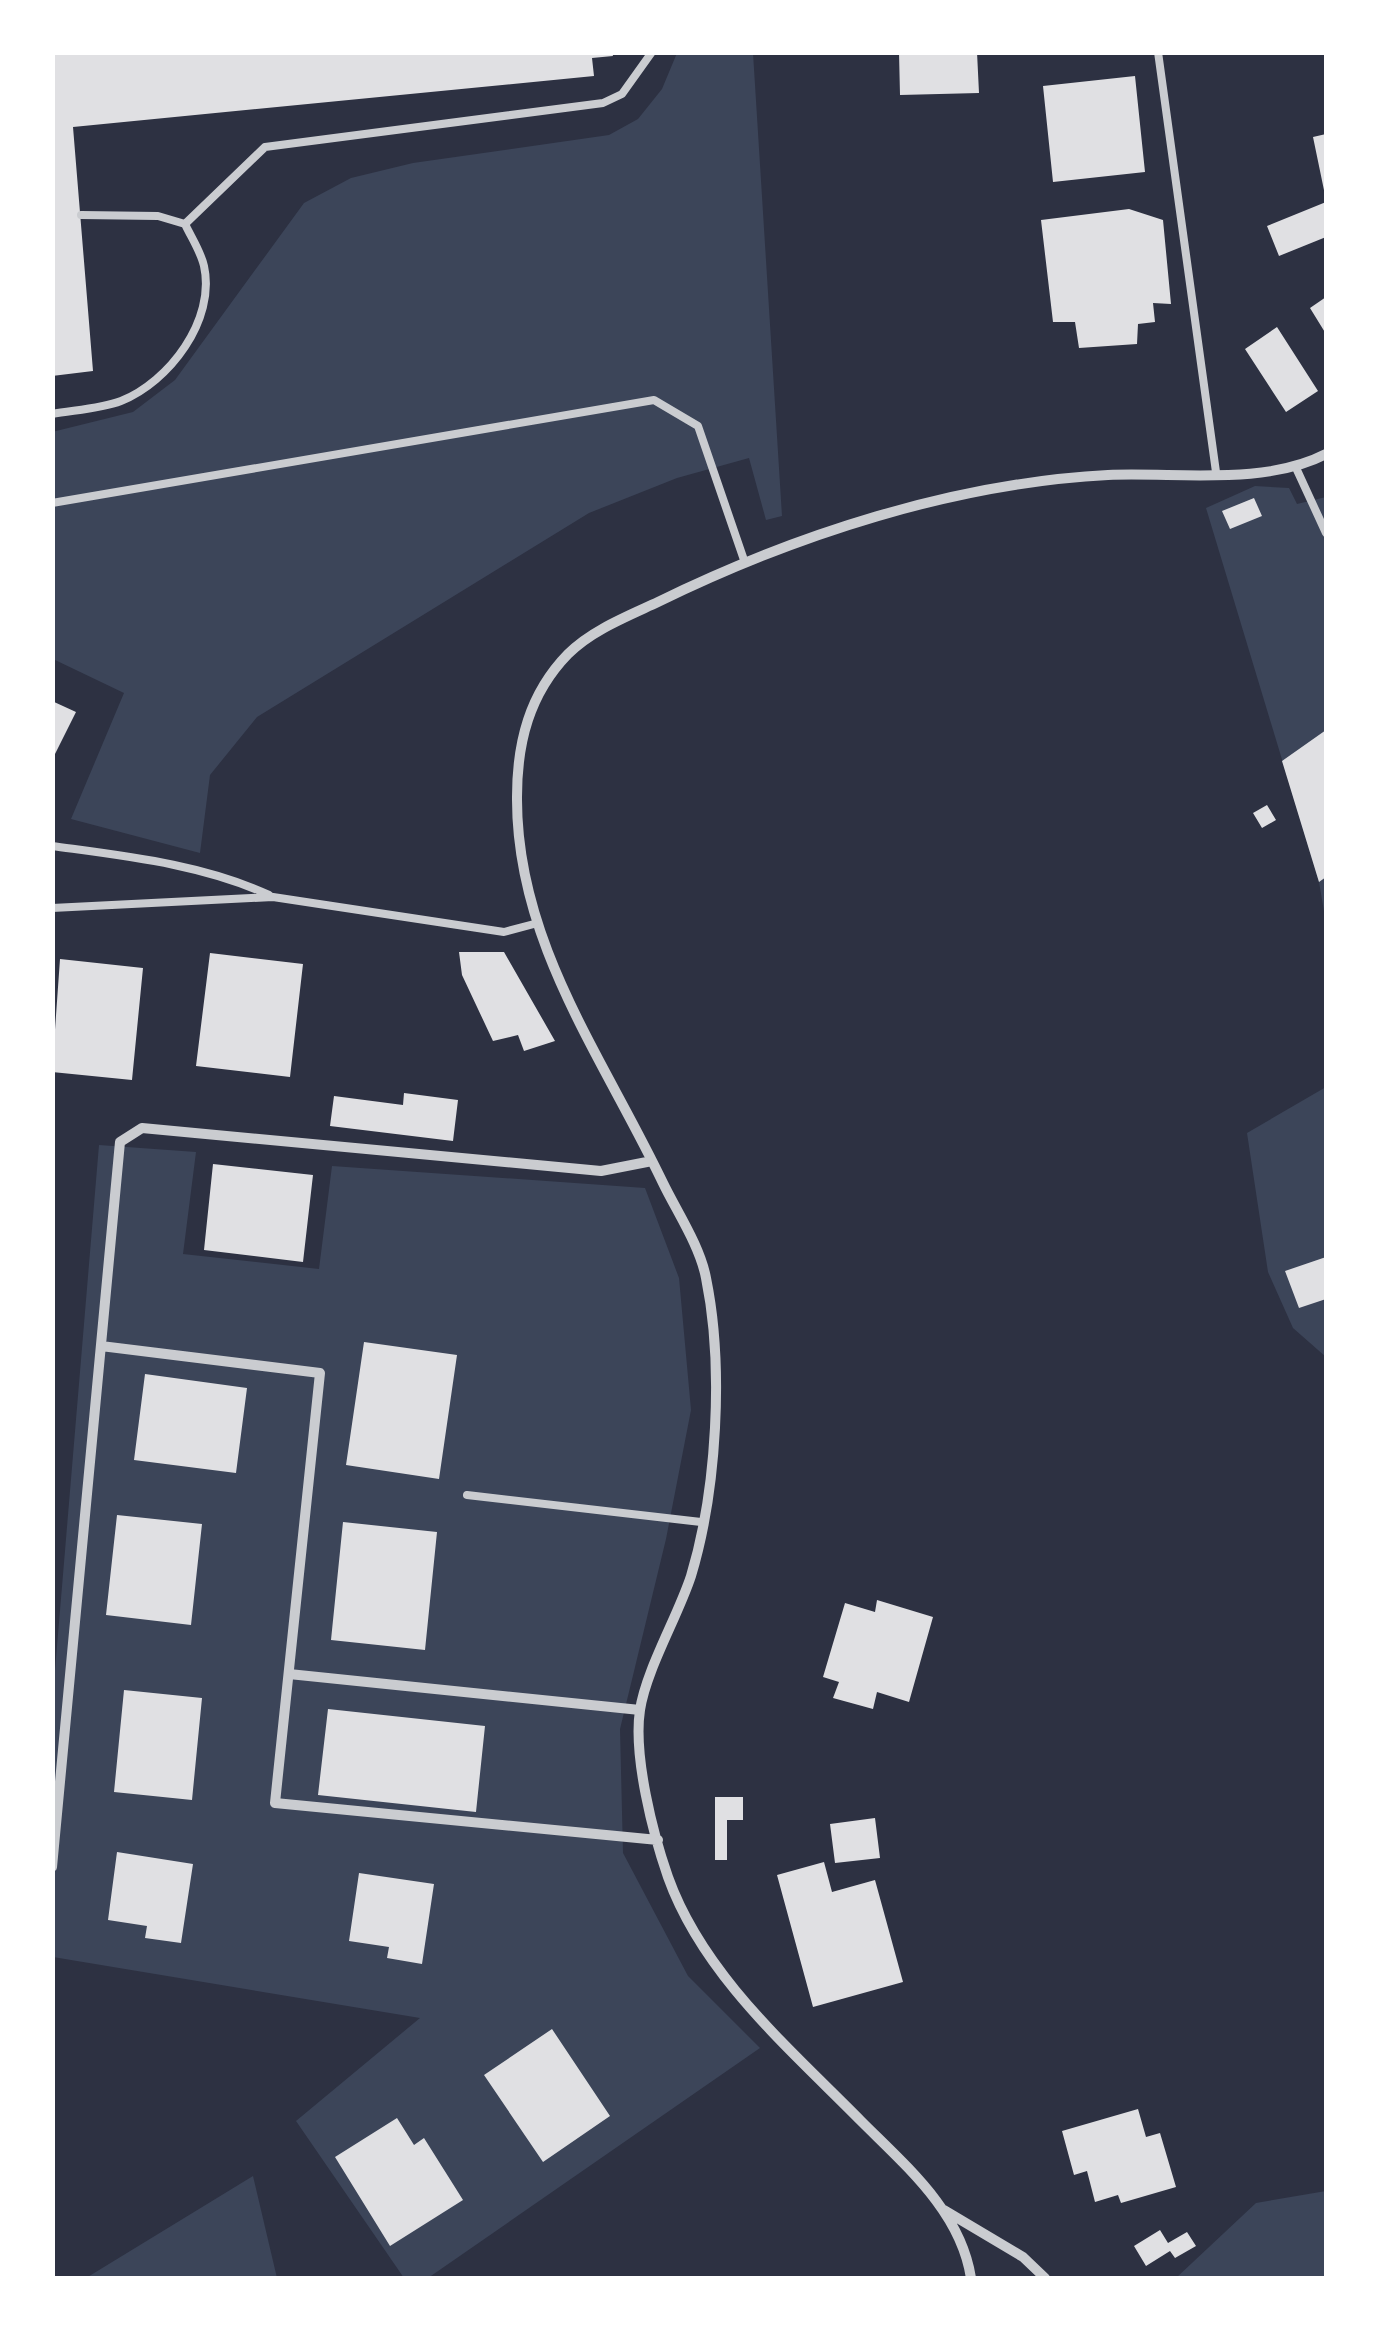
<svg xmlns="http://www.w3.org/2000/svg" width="1379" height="2331" viewBox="0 0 1379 2331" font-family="'Titillium Web',sans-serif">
<rect width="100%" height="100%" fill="#2d3142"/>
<path fill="#3c4559" d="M677,53H753L782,516L766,520L749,458L677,478L589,513L257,717L210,775L200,853L71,819L124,693L53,659L52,432L133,412L175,380L304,203L351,178L413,163L609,135L638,119L662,89Z
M1255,486L1289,488L1297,504L1326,497V923L1319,882L1206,508Z
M1326,1087V1357L1293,1328L1268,1272L1247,1133Z
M99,1145L196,1152L183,1254L319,1269L332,1166L645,1188L679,1278L691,1410L666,1539L620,1729L623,1853L688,1976L760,2048L428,2278H404L296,2121L420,2018L53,1957V1694Z
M253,2176L277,2278H86Z
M1326,2191V2278H1176L1256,2203Z"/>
<path fill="#e0e0e3" d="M52,52H612L613,56L592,58L594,76L73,127L93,371L52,376Z
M899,52H977L979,93L900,95Z
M1135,76L1145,172L1053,182L1043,86Z
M1326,134V194L1325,195L1313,137Z
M1326,202V237L1279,256L1267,226Z
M1129,209L1163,220L1171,304L1153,303L1155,322L1138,324L1137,344L1079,348L1075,322H1053L1041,220Z
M1326,297V334L1310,308Z
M1277,327L1318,391L1286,412L1245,349Z
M1254,498L1262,516L1230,529L1222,511Z
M52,701L76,712L52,760Z
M1326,730V877L1319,882L1282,761Z
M1267,805L1276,820L1262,828L1253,813Z
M459,952H504L555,1041L524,1051L518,1035L493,1041L462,975Z
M210,953L303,964L290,1077L196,1066Z
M60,959L143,968L132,1080L52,1072Z
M404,1093L458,1100L453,1141L330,1126L334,1096L403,1105Z
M213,1164L313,1175L303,1262L204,1250Z
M1326,1257V1299L1299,1308L1285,1271Z
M364,1342L457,1355L439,1479L346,1465Z
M145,1374L247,1388L236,1473L134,1460Z
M117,1515L202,1524L191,1625L106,1615Z
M343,1522L437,1532L425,1650L331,1640Z
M877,1600L933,1617L909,1702L877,1692L873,1709L833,1698L839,1682L823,1677L845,1603L875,1612Z
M124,1690L202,1698L192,1800L114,1792Z
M328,1709L485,1726L476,1812L318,1795Z
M715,1797H743V1820H727V1860H715Z
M875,1818L880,1858L835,1863L830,1824Z
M117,1852L193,1864L181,1943L145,1938L147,1926L108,1920Z
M824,1862L832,1892L875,1880L903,1982L813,2007L777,1875Z
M359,1873L434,1884L422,1964L387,1958L389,1947L349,1941Z
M552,2029L610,2116L543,2162L484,2075Z
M1138,2109L1146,2137L1160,2133L1176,2187L1121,2203L1118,2195L1095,2202L1087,2171L1074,2175L1062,2131Z
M397,2118L414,2145L424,2138L463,2200L390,2246L335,2157Z
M1160,2230L1168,2243L1187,2232L1196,2246L1175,2258L1170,2251L1146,2266L1134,2246Z"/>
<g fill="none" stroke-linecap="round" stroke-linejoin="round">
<path stroke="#caccd0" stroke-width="8" d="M1158,52L1216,472
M185,224L265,147L603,103L622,94L652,52
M52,414C74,410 100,409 121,401C169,382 216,320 204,266C201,252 191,237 185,224L158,216L81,215
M1297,470L1326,533
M52,503L654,400L698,426L744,560
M52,846C125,856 202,864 269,895
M52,908L273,897L504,932L534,924
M467,1495L701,1522"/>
<path stroke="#caccd0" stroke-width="10" d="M101,1346L320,1373L275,1803L658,1840
M289,1674L640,1710
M52,1867L120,1142L142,1128L601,1171L652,1161
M944,2210L1023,2257L1045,2278
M971,2278C961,2212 906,2166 861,2121C790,2049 703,1975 668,1877C653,1834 633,1756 640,1710C646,1670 678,1616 691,1576C717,1490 724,1366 706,1278C700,1246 677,1212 663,1183C603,1057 516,942 517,797C517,743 529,694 568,654C592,630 628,616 658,602C795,535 954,483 1108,475C1178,472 1264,486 1326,454"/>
</g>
<rect width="1379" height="2331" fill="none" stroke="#ffffff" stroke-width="110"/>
</svg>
